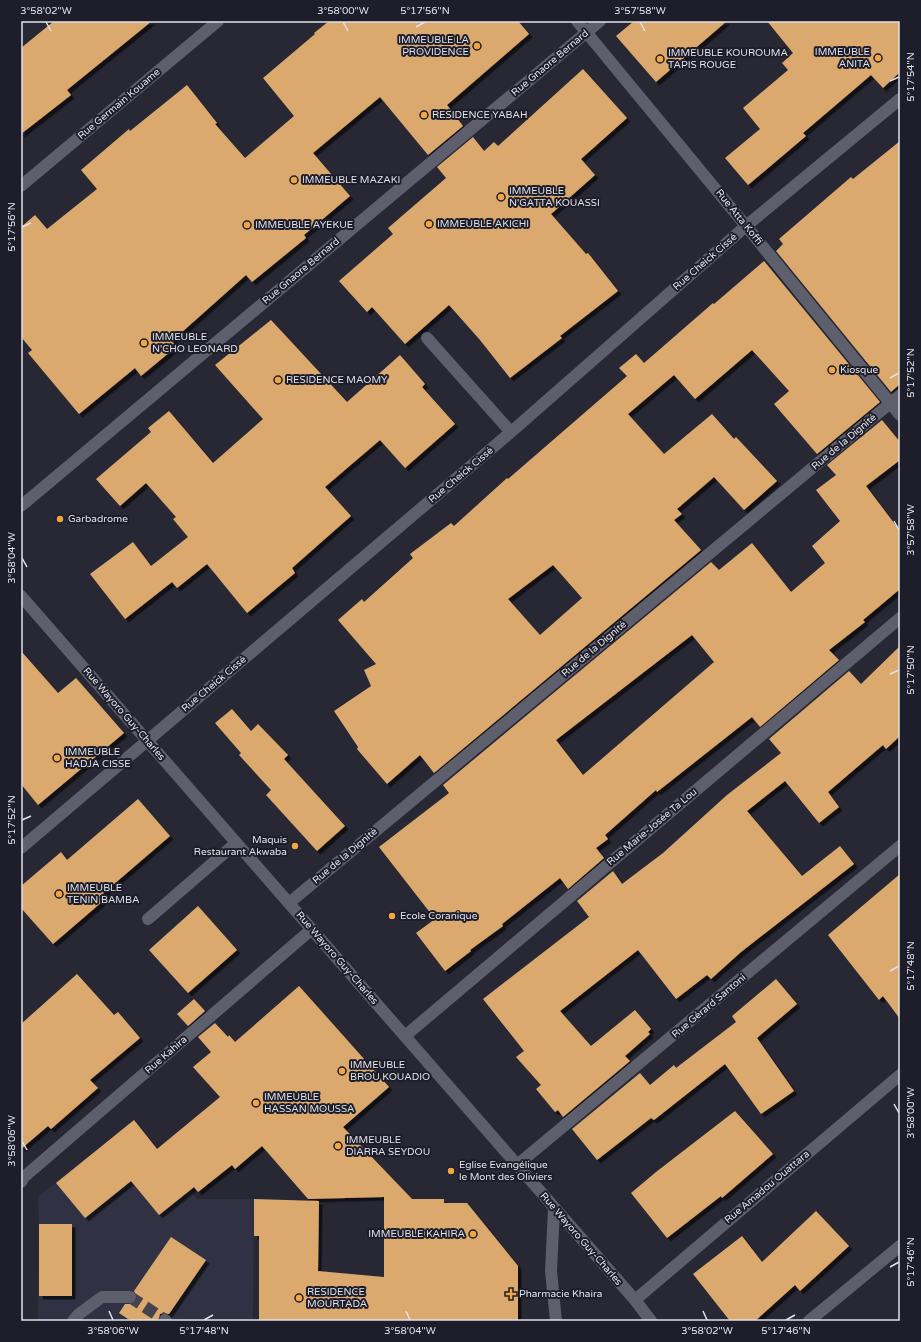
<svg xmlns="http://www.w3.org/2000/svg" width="921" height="1342" viewBox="0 0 921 1342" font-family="'Varela Round',sans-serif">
<defs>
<filter id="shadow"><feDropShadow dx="3.5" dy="3.5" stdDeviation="0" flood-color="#0009"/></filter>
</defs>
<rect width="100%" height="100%" fill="#272834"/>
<path fill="#303243" d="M134,1120L197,1199H254L253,1321H38L39,1224L38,1197Z"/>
<path fill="#dba86e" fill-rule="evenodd" filter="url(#shadow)" d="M54,21H152L67,90L71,95L21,134V48Z
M329,21H518L529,34L447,105L463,126L428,155L380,97L313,153L350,196L304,235L306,238L252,282L246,275L172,341L176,347L141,376L135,368L79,414L28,353L32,350L21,337V227L35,215L47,229L97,189L81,170L129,129L130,131L187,85L217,123L215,124L245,158L294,116L263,78L315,34L314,33Z
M634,21H727L656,82L616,36Z
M767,21H900V72L883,88L871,75L803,133L806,136L748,185L725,158L760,129L743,108L788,70L782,63L793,53Z
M583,69L627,118L581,159L595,175L551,214L586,254L588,253L618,291L560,336L562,338L510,378L480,340L449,305L405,344L372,307L367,312L339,281L393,234L388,228L446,178L437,167L473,137L484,151L494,142L498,146Z
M900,141V384L891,392L776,251L783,244L779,239L851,177L853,179Z
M764,261L880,402L817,454L774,404L789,391L752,350L695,399L674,375L628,414L664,454L712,414L734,439L736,437L777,481L744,510L714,477L677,509L682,514L674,520L701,550L434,773L420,755L387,784L357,749L358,747L334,711L371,686L364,670L376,664L338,620L362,599L364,602L413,558L410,554L451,523L454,526L507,478L508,479L627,376L619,368L636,354L644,363L713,303L714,304ZM553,565L582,598L540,635L508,599Z
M271,320L347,402L400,355L425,384L422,387L455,424L405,468L380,440L325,487L351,516L292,568L295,573L247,613L207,564L177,588L172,582L125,619L90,574L133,542L151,566L188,537L173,519L176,517L146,483L120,506L96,479L151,432L148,428L169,411L213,463L263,419L215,365Z
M882,420L900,442V460L866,486L900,531V589L863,620L865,622L829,650L839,660L760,727L752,717L657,792L656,790L605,835L608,839L596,848L604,858L568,889L560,878L502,924L503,926L470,950L471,951L445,971L416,933L435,919L379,847L449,793L443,785L711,562L719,570L752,543L791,592L825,563L812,546L840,521L816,490L836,475L827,465ZM692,635L714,662L583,775L556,740Z
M900,646V736L886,749L883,745L828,792L839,807L819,823L785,781L747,811L802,876L840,846L854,864L741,952L711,979L707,975L676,999L638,950L560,1011L591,1046L635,1010L651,1029L648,1032L650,1034L625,1056L630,1061L563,1117L558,1110L555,1112L536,1089L541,1085L516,1057L524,1051L483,999L589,917L577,901L613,871L622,884L663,853L727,795L781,753L769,739L849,671L861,684Z
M21,651L58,693L76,678L124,733L38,805L21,784Z
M232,709L251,731L258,724L288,755L284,759L345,826L317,851L266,795L271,790L239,755L241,753L215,723Z
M138,799L170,836L99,897L103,901L53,944L21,908V886L61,852L67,860Z
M900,874V1019L883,996L879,1000L828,935Z
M198,906L237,950L188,993L149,950Z
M77,974L114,1015L118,1012L140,1038L90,1080L98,1088L51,1129L48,1126L21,1149V1024Z
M776,979L797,1004L757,1038L794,1091L761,1114L725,1064L654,1120L651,1118L597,1160L572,1129L640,1073L650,1085L674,1065L676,1068L736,1022L732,1016Z
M299,986L389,1087L343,1127L412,1199H444V1203H467L518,1266V1321H259V1236H254V1199L319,1201L318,1271L384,1277V1197L308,1199L262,1146L235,1169L232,1165L198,1192L194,1187L159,1215L131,1181L85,1218L56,1183L134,1120L157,1149L220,1097L193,1067L211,1052L198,1037L215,1023L228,1037L229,1035L235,1042Z
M194,999L205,1011L188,1026L177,1014Z
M735,1111L773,1154L722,1198L721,1196L667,1238L631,1193L656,1172Z
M816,1211L849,1246L800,1291L795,1285L755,1321H730L693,1274L742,1236L762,1262Z
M39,1224H72V1296H39Z
M171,1237L206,1260L169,1314L163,1313L160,1314L158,1321H131L119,1313L125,1304H133L136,1301L137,1297L134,1291Z"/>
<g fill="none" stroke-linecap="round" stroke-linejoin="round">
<path stroke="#43444f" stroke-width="12" stroke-dasharray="12 6" stroke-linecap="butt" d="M130,1297L165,1320"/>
<path stroke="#5d5f6c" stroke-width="12" d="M577,21L746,226L900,415
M21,186L218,21
M427,338L511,432
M21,506L600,21
M21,596L635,1300L651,1321
M21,848L511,432L746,226L900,99
M289,903L900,395
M148,919L236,843
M405,1036L900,618
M517,1165L900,846
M21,1182L24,1177L312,929
M554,1209L551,1271L556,1321
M635,1300L900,1075
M165,1320L166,1321
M73,1321L79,1314L102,1297H130
M809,1321L900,1246"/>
</g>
<path fill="none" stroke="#e1e2ea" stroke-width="1.5" d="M46,22L51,31M343,22L348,31M640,22L645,31M416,27L425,22M890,81L899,77M22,227L31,223M890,378L899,373M894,521L899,530M22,558L27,567M890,674L899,670M22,820L31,816M890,971L899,966M894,1104L899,1113M22,1141L27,1150M890,1267L899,1262M109,1311L113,1320M406,1311L410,1320M703,1311L707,1320M204,1320L213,1315M786,1320L795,1315"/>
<g fill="#f2a542" stroke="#1d1e2a" stroke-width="1.5">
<circle cx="477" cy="46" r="4"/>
<circle cx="878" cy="58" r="4"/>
<circle cx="660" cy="59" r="4"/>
<circle cx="424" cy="115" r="4"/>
<circle cx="294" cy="180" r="4"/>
<circle cx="501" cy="197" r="4"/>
<circle cx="429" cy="224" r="4"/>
<circle cx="247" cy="225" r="4"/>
<circle cx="144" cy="343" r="4"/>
<circle cx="832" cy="370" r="4"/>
<circle cx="278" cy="380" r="4"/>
<circle cx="60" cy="519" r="4"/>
<circle cx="57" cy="758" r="4"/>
<circle cx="295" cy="846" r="4"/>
<circle cx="59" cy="894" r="4"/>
<circle cx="392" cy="916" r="4"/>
<circle cx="342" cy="1071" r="4"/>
<circle cx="256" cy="1103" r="4"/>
<circle cx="338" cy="1146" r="4"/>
<circle cx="451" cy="1171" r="4"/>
<circle cx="473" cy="1234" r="4"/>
<path d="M509 1288h4v4h4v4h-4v4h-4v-4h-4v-4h4z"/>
<circle cx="299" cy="1298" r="4"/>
</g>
<g text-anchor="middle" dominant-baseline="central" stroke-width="4" stroke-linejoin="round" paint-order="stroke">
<g font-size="10" fill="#e1e2ea" stroke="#1d1e2a" text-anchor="start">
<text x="469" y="40" text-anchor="end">IMMEUBLE LA<tspan x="469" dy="12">PROVIDENCE</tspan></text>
<text x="870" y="52" text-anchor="end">IMMEUBLE<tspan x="870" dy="12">ANITA</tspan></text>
<text x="668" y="53">IMMEUBLE KOUROUMA<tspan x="668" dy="12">TAPIS ROUGE</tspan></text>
<text x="432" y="115">RESIDENCE YABAH</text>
<text x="302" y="180">IMMEUBLE MAZAKI</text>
<text x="509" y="191">IMMEUBLE<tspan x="509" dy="12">N'GATTA KOUASSI</tspan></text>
<text x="437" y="224">IMMEUBLE AKICHI</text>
<text x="255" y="225">IMMEUBLE AYEKUE</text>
<text x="152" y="337">IMMEUBLE<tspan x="152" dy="12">N'CHO LEONARD</tspan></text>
<text x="840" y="370">Kiosque</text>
<text x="286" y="380">RESIDENCE MAOMY</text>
<text x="68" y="519">Garbadrome</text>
<text x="65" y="752">IMMEUBLE<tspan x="65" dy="12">HADJA CISSE</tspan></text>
<text x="287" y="840" text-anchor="end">Maquis<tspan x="287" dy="12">Restaurant Akwaba</tspan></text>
<text x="67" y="888">IMMEUBLE<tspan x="67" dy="12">TENIN BAMBA</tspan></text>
<text x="400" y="916">Ecole Coranique</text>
<text x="350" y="1065">IMMEUBLE<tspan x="350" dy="12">BROU KOUADIO</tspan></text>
<text x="264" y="1097">IMMEUBLE<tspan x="264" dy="12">HASSAN MOUSSA</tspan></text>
<text x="346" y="1140">IMMEUBLE<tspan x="346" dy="12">DIARRA SEYDOU</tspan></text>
<text x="459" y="1165">Eglise Evangélique<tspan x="459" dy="12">le Mont des Oliviers</tspan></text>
<text x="465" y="1234" text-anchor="end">IMMEUBLE KAHIRA</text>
<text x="307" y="1292">RESIDENCE<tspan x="307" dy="12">MOURTADA</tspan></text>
<text x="519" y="1294">Pharmacie Khaira</text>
</g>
<g font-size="10" fill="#e1e2ea" stroke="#1d1e2a">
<text transform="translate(550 63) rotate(-40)">Rue Gnaore Bernard</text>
<text transform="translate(119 104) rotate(-40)">Rue Germain Kouame</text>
<text transform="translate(739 217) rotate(51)">Rue Atta Koffi</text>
<text transform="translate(705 262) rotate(-41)">Rue Cheick Cissé</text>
<text transform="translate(301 271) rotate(-40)">Rue Gnaore Bernard</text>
<text transform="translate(844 442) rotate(-40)">Rue de la Dignité</text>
<text transform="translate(461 475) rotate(-40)">Rue Cheick Cissé</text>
<text transform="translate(594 649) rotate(-40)">Rue de la Dignité</text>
<text transform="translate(214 684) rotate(-40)">Rue Cheick Cissé</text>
<text transform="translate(124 714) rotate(49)">Rue Wayoro Guy-Charles</text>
<text transform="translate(652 827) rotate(-40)">Rue Marie-Josée Ta Lou</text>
<text transform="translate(345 856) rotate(-40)">Rue de la Dignité</text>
<text transform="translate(337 958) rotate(49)">Rue Wayoro Guy-Charles</text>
<text transform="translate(709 1006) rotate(-40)">Rue Gérard Santoni</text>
<text transform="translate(166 1055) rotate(-41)">Rue Kahira</text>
<text transform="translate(767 1187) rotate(-40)">Rue Amadou Ouattara</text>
<text transform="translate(581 1239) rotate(49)">Rue Wayoro Guy-Charles</text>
</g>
</g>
<rect width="921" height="1342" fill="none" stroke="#1d1e2a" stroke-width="44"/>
<rect x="22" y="22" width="877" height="1298" fill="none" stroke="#e1e2ea" stroke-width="1.5"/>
<g font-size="10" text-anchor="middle" fill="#e1e2ea">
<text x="46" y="14">3°58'02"W</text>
<text x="343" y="14">3°58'00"W</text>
<text x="425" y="14">5°17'56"N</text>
<text x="640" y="14">3°57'58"W</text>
<text transform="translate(910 77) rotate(-90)" y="4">5°17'54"N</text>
<text transform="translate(11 227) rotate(-90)" y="4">5°17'56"N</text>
<text transform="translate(910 373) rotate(-90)" y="4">5°17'52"N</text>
<text transform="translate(910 530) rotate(-90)" y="4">3°57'58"W</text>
<text transform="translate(11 558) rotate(-90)" y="4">3°58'04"W</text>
<text transform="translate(910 670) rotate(-90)" y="4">5°17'50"N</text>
<text transform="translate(11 820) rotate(-90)" y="4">5°17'52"N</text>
<text transform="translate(910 966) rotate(-90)" y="4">5°17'48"N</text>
<text transform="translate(910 1113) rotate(-90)" y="4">3°58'00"W</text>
<text transform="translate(11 1141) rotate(-90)" y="4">3°58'06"W</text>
<text transform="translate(910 1262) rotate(-90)" y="4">5°17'46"N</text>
<text x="113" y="1334">3°58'06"W</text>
<text x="204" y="1334">5°17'48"N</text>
<text x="410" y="1334">3°58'04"W</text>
<text x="707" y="1334">3°58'02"W</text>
<text x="786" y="1334">5°17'46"N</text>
</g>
</svg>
